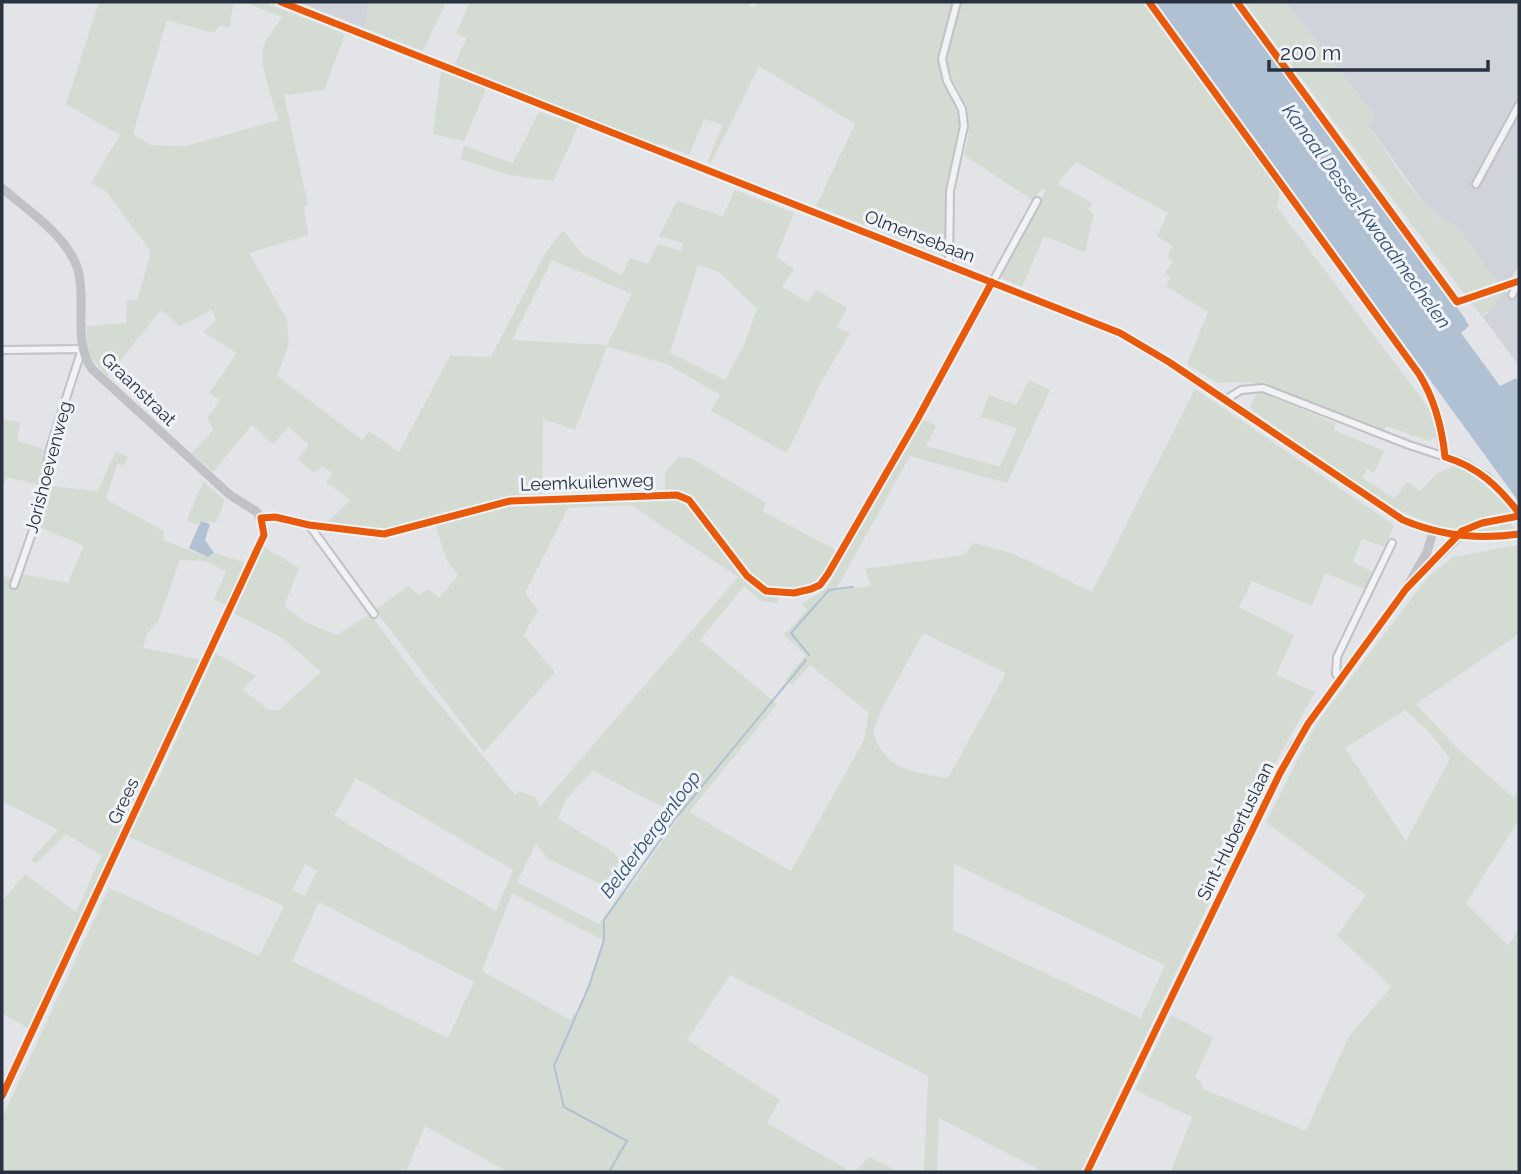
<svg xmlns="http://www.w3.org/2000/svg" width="1521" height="1174" viewBox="0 0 1521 1174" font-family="Raleway,sans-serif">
<rect width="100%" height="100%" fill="#e2e4e7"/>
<path fill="#d0d4da" d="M298,2H369L370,5L364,28Z
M1285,2H1519V264L1505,292L1519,298V366L1482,316L1488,313L1474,252L1456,225L1448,223L1426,206L1369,126L1375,116Z"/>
<path fill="#d3dbd2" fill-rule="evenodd" d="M99,2H234L229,28L220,25L213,33L167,20L133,134L151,145L186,146L279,120C273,101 255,58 266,40C271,32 277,26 282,17L244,2H263L345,34L324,90L284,95L308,205L304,207L308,235L249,253L287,320L289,345L277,376L362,440L369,431L399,452L450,356L491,357L544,255L563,230L583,255L622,275L630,258L648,264L658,244L681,251L683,243L659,236L677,201L723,216L735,190L794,213L776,257L794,269L782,287L808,302L816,290L847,308L837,327L850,333L820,384L787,453L711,411L720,395L669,365L607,346L575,430L543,419L542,495L478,504L427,520L383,529L325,524L351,500L326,482L333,474L322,466L314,473L298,459L309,445L289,427L273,444L252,425L213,472L192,453L213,430L207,418L220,400L209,393L237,353L203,332L216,320L212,310L180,326L161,310L107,377L87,352V326L126,323L127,301L137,300L151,252L105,190L91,183L120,135L66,104ZM552,260L632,294L607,345L512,340ZM698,265L719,272L757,309L744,345L725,380L670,353Z
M369,2H446L423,51L364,28Z
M470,2H748L753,8L758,2H1142L1280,190L1277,207L1431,411L1438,435L1428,441L1387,426L1383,431L1268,386L1248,382L1217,383L1187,364L1208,312L1166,286L1171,278L1165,272L1173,262L1167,256L1173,246L1157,236L1168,213L1076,162L1059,181V185L1092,203L1088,209L1094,214L1085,252L1044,236L1022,287L999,277L1046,190L1042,188L1034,201L964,155C975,123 965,100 948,72L945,73L962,125L951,179L948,258L816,206L855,124L759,66L711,163L707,162L723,125L704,119L689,155L660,143L659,148L453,67L467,38L456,34Z
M1244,2H1285L1376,116L1369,126C1390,155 1421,216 1456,225L1505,292L1494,307L1481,316Z
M441,71L486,89L464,141L433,134Z
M539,112L579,125L553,181L509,175L461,159L464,146L513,163Z
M1029,380L1050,390L1007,483L910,456L835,591L871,586L865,569L964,555L974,543L1014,554L1092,592L1195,389L1394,525L1385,547L1362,539L1353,562L1373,572L1365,589L1325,573L1312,606L1252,581L1239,607L1294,635L1276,675L1315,692L1275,764L1081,1172H1044L939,1118L937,1172H924L928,1076L730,975L687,1040L780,1100L767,1123L851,1172H508L425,1126L406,1172H2V1118L109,888L259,956L284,906L120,833L29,1029L2,1013V901L25,874L76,912L102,855L66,834L36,864L31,860L58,830L2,801V575L14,579L11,589L16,590L23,574L68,583L84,546L39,527L50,486L98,491L116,451L128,457L125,465L117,464L106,499L164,531L163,540L208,557L214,553L244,562L227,605L214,600L226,571L205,561L180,560L158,622L147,634L143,648L202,660L145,783L155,787L215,653L256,676L243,690L269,710H279L321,672L284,639L233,613L264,547L299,568L284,606L307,623L337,635L370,614L416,676L515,795L518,791L536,797L539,808L738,577L631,505L568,508L525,593L538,611L523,635L555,672L484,752L375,610L408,586L419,595L428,589L439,598L458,575L447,561L435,524L509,507L665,498V472L679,457L691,458L766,503L762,511L838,551C820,583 817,585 780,588L778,603L761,601L744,586L700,640L777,704L689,812L791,871L864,740L869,713L810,665L792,685L785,680L806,655L784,635L807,610L801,604L826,589L922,419L936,426L926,446L1000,467L1017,428L981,417L989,395L1016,405ZM923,633L1006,673L948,778C912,772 886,771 873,732L881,710ZM593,771L680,816L627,892L623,891L599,924L517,882L536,844L548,859L610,888L620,868L616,865L620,860L613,852L558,819L566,799ZM356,778L513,870L496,911L334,816ZM305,864L317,871L305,896L292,890ZM954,864L1165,965L1141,1018L953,930ZM512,893L603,940L578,1016L574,1013L570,1020L482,971ZM319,902L474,982L448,1038L292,961Z
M1257,393H1263L1335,423L1334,430L1384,451L1374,473L1367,469L1362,478L1394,498L1408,482L1420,491L1436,474L1454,466C1479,474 1495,495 1513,514L1508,518L1515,530C1421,551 1326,462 1254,411L1250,406Z
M2,419L20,422L17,441L46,450L41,486L8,477L2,485Z
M203,482L225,500L216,523L201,521L197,525L187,520Z
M1519,545V634L1416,704L1456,747L1514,798L1519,787V820L1466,903L1508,945L1519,930V1172H1171L1192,1117L1135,1090L1171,1015L1213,1037L1195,1078L1201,1081L1203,1089L1306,1131L1348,1038L1391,987L1337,935L1366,895L1266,822L1316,724L1427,578L1453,557ZM1405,710L1430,733L1450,759L1406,841L1345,748Z
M869,1157L899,1172H855Z"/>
<path fill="#b0c1d3" d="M1155,2H1233L1464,317L1469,326L1461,333L1500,386L1516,378L1519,385V502Z
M201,521L210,524L205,540L214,553L208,557L189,548Z"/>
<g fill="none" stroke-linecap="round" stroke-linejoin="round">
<path stroke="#b0c1d3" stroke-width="2" d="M809,655L791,633L829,590L853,587
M609,1172L627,1141L564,1107L554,1066L589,986L604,940V920L675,819L806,660"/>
<g stroke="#c0c2c5" stroke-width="10">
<path id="street" d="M1476,184L1519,105
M949,265L950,191L964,126L962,109L947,81L942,59L957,2
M1512,295L1519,281
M2,350L82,349
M1225,400L1241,390L1263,388L1409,445L1464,463L1487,477L1519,513
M1436,409L1445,457
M261,518L275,517L309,525L384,534L510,501L677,495L689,500L747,576L766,591L794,593L811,589L820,585L828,574L917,420L1037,201
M309,525L374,614
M14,585L41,507L50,448L82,349
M1340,678L1336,674L1337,657L1392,543"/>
</g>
<use href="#street" stroke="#f2f2f4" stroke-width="6"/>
<path stroke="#c0c2c7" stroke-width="9" d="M281,2L1120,333L1169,362L1403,520C1441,536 1478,540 1519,534
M2,188C27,210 68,236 78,270C87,303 72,340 92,369L230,495L257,512L265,531L2,1096
M1407,587L1427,552L1433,532
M1087,1172L1294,745L1406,589L1460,536"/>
<g stroke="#f0f3f7" stroke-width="11">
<path id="cycleway" d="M281,2L1120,333L1169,362L1403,520C1441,536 1478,540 1519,534
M1149,2L1419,374C1435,400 1442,427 1445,457C1478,467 1498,486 1519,513
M1237,2L1457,302L1519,281
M2,1096L264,535L261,518L275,517L309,525L384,534L510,501L677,495L689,500L747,576L766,591L794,593L811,589L820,585L828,574L917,420L992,282
M1087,1172L1280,773L1308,724L1406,589L1462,531L1482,523L1519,516"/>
</g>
<use href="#cycleway" stroke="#e8590c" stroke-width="7"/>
</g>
<g text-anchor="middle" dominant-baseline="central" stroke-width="6" stroke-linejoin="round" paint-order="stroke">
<g font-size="18" fill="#283241" stroke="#f0f3f7">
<text transform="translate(920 236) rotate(21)">Olmensebaan</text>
<text transform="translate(139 389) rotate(44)">Graanstraat</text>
<text transform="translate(48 467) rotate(-75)">Jorishoevenweg</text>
<text transform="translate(587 482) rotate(-2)">Leemkuilenweg</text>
<text transform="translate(123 801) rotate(-65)">Grees</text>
<text transform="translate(1235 831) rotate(-64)">Sint-Hubertuslaan</text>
</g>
<g font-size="19" font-style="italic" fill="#315176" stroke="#f0f3f7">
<text transform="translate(1367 216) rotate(54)">Kanaal Dessel-Kwaadmechelen</text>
<text transform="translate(650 834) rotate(-53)">Belderbergenloop</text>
</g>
</g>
<rect width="1521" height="1174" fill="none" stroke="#283241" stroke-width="7"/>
<path d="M1269 60v10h219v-10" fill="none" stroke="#283241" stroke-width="3.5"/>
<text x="1280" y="60" font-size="21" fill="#283241" stroke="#f0f3f7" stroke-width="5" paint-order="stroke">200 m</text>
</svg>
